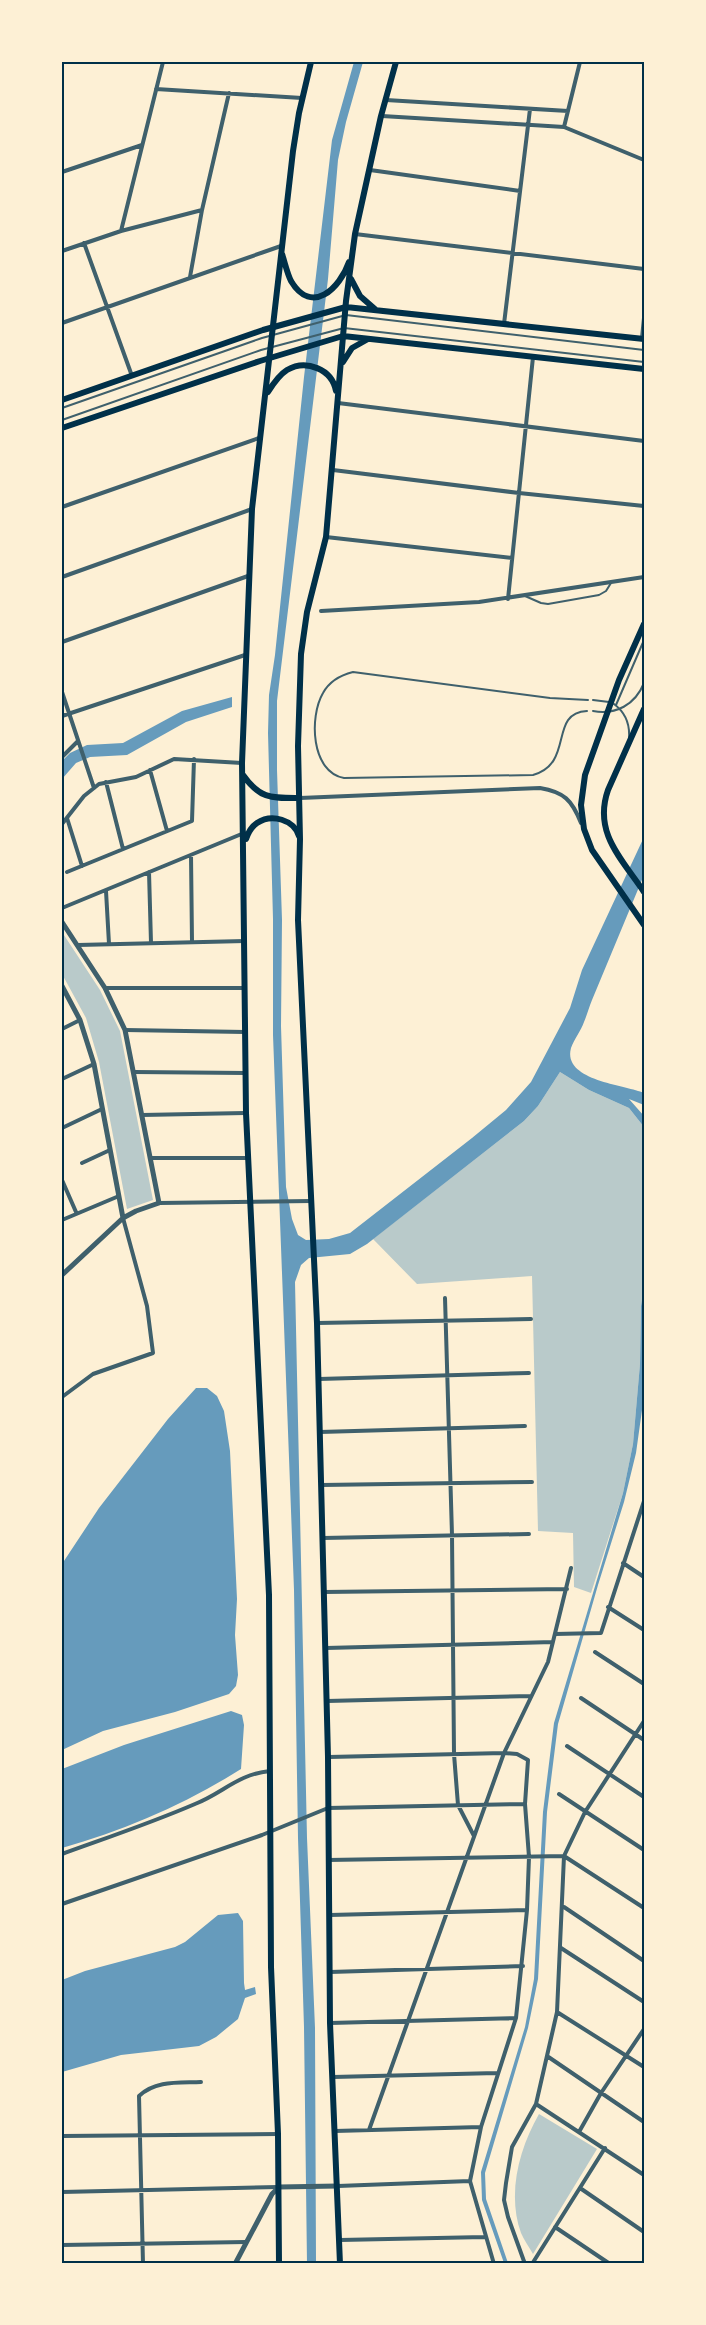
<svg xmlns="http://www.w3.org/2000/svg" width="706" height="2325" viewBox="0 0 706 2325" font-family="'DejaVu Sans',sans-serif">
<rect width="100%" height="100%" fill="#fdf0d5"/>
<path fill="#b9caca" d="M62,932L100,990L120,1031L153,1200L127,1209L99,1062L86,1018L62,974Z
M560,1072L589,1090L629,1108L644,1127V1286L641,1306L640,1364L633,1444L623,1493L591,1593L574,1587L573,1533L538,1531L532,1276L417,1284L373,1239L524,1121L538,1106Z
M539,2114L597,2149L533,2254C529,2247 524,2240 521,2233C507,2194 519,2149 539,2114Z"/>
<path fill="#669bbc" d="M354,62H363L346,122L338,160L328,279L277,701V770L282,920L281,1026L286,1187L292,1219L298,1235L306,1240L329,1239L350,1233L472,1138L506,1110L531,1082L570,1008L582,970L644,837V875L592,1000C589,1007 587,1015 584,1022C581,1031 574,1039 571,1048C562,1081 626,1085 644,1093V1105L629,1099L644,1116V1127L629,1108L589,1090L560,1072L538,1106L524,1121L367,1244L350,1254L309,1258L301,1265L295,1282L307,1838L315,2028L316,2263L307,2264L304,2027L298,1838L294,1590L273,1035V919L268,733L269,695L275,655L304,377L332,140Z
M232,697V707L186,722L127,755L90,757L76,763L62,779V761L70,753L87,745L123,743L182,711Z
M644,1286L642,1410L636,1453L624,1502L598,1585L558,1724L547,1812L538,1979L528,2028L485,2173L486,2199L508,2263H504L482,2200L481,2172L525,2027L534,1979L543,1812L554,1723L623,1493L633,1444L640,1364L641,1306Z
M196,1388H207L217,1396L224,1411L230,1451L237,1599L235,1635L238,1675L236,1686L229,1694L175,1712L103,1731L62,1750V1564L99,1508L168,1419Z
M231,1711L242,1715L244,1725L241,1769C186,1804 125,1830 62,1848V1769L124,1745Z
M238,1913L243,1921L244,1983L245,1990L255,1987L256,1994L245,1998L238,2019L216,2037L199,2046L121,2055L62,2072V1980L85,1971L175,1947L185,1942L218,1915Z"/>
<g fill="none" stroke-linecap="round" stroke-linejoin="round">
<path stroke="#3f606c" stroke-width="2" d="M62,408L262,338L346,315L644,350
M62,420L261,350L344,328L644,362
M525,596L541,603L548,604L599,595L606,591L611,583
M593,700L609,702
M614,704C626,713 630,724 629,738
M616,705L644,640
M587,711C548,713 575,763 533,775L344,778C311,772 309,717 323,693C329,682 341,675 353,672L550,698L588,700
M593,711C616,715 635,705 644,683"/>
<path stroke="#3f606c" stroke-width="4" d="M156,89L302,98
M386,100L568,111
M382,116L564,127L644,160
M564,127L580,62
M370,170L520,191
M62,172L142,145
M121,231L163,62
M355,234L644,269
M84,243L132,376
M62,251L121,231L202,210
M190,277L202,210L229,93
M62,323L281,246
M504,324L530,109
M642,338L644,318
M338,403L644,441
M333,470L519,493L644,506
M62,507L259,438
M326,537L512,558
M62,577L252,509
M508,599L533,357
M321,611L479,602L644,577
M62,642L248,576
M62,692L94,788
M62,716L245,655
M62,757L78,741
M150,770L167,831
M106,782L123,849
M300,798L540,788C564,792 572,800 581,823
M67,818L82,866
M62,824L84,796L99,784L136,777L174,759L242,763
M191,855L192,942
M67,872L192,821L194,759
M149,872L151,943
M106,891L109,944
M62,908L244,833
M78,945L245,941
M105,988H245
M62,1029L80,1020
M125,1030L245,1032
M134,1072L246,1073
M62,1079L94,1064
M142,1115L245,1113
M62,1128L102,1109
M150,1158H248
M82,1163L110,1150
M62,1180L76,1212
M159,1203L311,1201
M62,1220L119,1196
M445,1298L452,1535L454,1754L458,1805L474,1836
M317,1323L531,1319
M319,1379L529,1373
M62,1397L93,1374L153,1353L147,1306L123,1218
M320,1432L525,1426
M322,1485L532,1482
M323,1538L529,1534
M623,1563L644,1577
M324,1592L567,1589
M608,1607L644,1630
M555,1634L601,1633L644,1501
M326,1648L553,1642
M595,1652L644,1684
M581,1698L644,1740
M327,1701L531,1696
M567,1746L644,1797
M329,1757L504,1753L517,1754L528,1760L525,1804L529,1857L527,1910L516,2018L481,2127L470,2181L494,2264
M559,1794L644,1850
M62,1854C106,1838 151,1823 195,1804C223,1793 238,1774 270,1771
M328,1860L564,1856L644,1908
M62,1904L262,1835L328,1808L525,1804
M564,1907L644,1961
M330,1915L527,1910
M561,1948L644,2002
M330,1972L523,1966
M557,2012L644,2067
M330,2023L516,2018
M547,2056L644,2122
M333,2077L497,2073
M536,2104L644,2175
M369,2130L504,1753L548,1662L571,1568
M335,2131L481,2127
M579,2132L601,2093L644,2029
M62,2136L278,2134
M338,2186L470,2181
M580,2188L644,2232
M62,2192L278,2187
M555,2227L610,2264
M340,2240L485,2237
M62,2245L246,2242
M143,2264L139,2096C156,2080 179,2083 201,2082
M525,2264L508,2217L504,2200L506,2183L512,2147L536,2104L557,2012L564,1856L585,1812L644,1721
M532,2264L605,2148"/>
<path stroke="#3f606c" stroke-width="5" d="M62,922L105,988L125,1030L159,1203L136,1211L123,1218L62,1275
M62,986L80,1020L94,1064L123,1218
M235,2264L272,2194L279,2187L338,2186"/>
<path stroke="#003049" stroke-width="6" d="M282,254C285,263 287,273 291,281C312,316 340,288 349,262
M351,279L360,296L376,310
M346,307L644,339
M343,336L644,369
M343,362L352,348L368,339
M268,392C273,384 279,375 287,370C306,359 332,369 336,391
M644,624L619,680L585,775L581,805L584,829L592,850L644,925
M644,709L608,790C593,833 622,859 644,892
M243,775C260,799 271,798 299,798
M246,839C248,833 251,827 257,823C272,813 294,820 299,836
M279,2264L278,2134L271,1967L269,1595L246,1113L242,763L252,509L293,151L299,113L311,62
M340,2264L330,2023L328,1757L317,1323L298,920L300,839L298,746L301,654L307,612L326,537L346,301L355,234L381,116L396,62"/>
<path stroke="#003049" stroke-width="6" d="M62,400L263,330L346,307
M62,428L260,361L343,336"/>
</g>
<rect width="706" height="2325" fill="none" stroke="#fdf0d5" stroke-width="126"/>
<rect x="63" y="63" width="580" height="2199" fill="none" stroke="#003049" stroke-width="2"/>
</svg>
